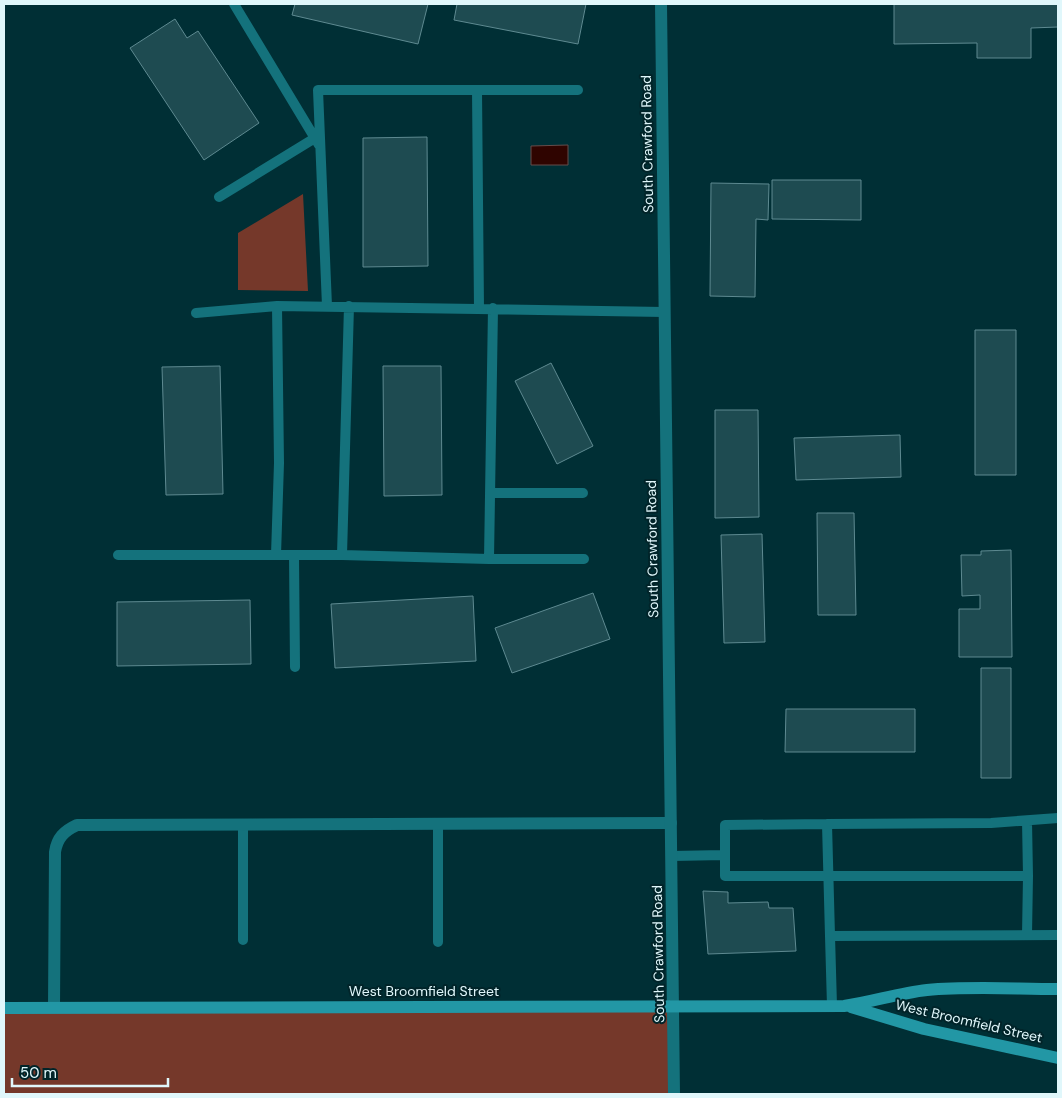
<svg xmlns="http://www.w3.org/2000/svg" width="1062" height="1098" viewBox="0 0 1062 1098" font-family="'DM Sans',sans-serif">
<rect width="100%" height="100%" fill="#002f35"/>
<path fill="#75382a" d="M303,194L308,291L238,290V233Z
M4,1012H676V1094H4Z"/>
<path fill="#2f0400" stroke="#644d4b" d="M568,145V165H531V146Z"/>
<path fill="#1e4b51" stroke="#5e8a91" d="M295,4H428L418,44L292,15Z
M457,4H586L578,44L454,20Z
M894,4H1058V27L1031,28V58H977V43L894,44Z
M175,19L187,38L198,31L259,123L204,160L130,48Z
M427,137L428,266L363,267V138Z
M772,180H861V220L772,219Z
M711,183L769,184L768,220L756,219L755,297L710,296Z
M975,330H1016V475H975Z
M551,363L593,446L557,464L515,381Z
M220,366L223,494L166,495L162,367Z
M383,366H441L442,495L384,496Z
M715,410H758L759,517L715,518Z
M900,435L901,477L796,480L794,438Z
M817,513H854L856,615H818Z
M762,534L765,642L724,643L721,535Z
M1011,550L1012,657H959V609H980V595L962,596L961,555H981V551Z
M593,593L610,639L512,673L495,628Z
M473,596L476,661L335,668L331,604Z
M250,600L251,664L117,666V602Z
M981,668H1011V778H981Z
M786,709H915V752H785Z
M703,891L728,892V903L768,902L769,908H793L796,951L708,954Z"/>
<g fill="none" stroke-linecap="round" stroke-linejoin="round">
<path stroke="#14727c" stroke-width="10" d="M234,4L319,145
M477,90L479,308
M219,197L315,138
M327,306L318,90H578
M196,313L277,306L664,312
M490,493H583
M118,555H342L349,306
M276,555L279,463L277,306
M294,555L295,667
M342,555L489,559L493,308
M489,559H584
M827,824L725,825V876H1028L1027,821
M243,825V940
M672,856L724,855
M1027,935L1028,876
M830,936L827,824L991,823L1058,818
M438,942V825
M832,1006L830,936L1058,935"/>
<path stroke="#14727c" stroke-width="12" d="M54,1007L55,852C57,838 64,831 77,825L671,823"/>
<path stroke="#14727c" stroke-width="12" d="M661,4L674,1094"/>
<path stroke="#2297a5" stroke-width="12" d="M851,1007L924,1029L1058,1058
M4,1008L844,1006C872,1002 899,993 927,990C970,986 1015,989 1058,989"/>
</g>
<g text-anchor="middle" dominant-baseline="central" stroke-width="4" stroke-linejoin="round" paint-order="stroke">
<g font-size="14" fill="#e0f7fb" stroke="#012429">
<text transform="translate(647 144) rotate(-91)">South Crawford Road</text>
<text transform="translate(652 549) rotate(-91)">South Crawford Road</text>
<text transform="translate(658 954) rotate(-91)">South Crawford Road</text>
<text x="424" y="991">West Broomfield Street</text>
<text transform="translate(969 1021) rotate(13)">West Broomfield Street</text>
</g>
</g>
<rect width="1062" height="1098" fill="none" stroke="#e0f7fb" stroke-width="10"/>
<path d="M12 1078v8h156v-8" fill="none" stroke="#e0f7fb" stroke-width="2.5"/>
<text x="20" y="1078" font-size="15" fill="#e0f7fb" stroke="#012429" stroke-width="4" paint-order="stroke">50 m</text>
</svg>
